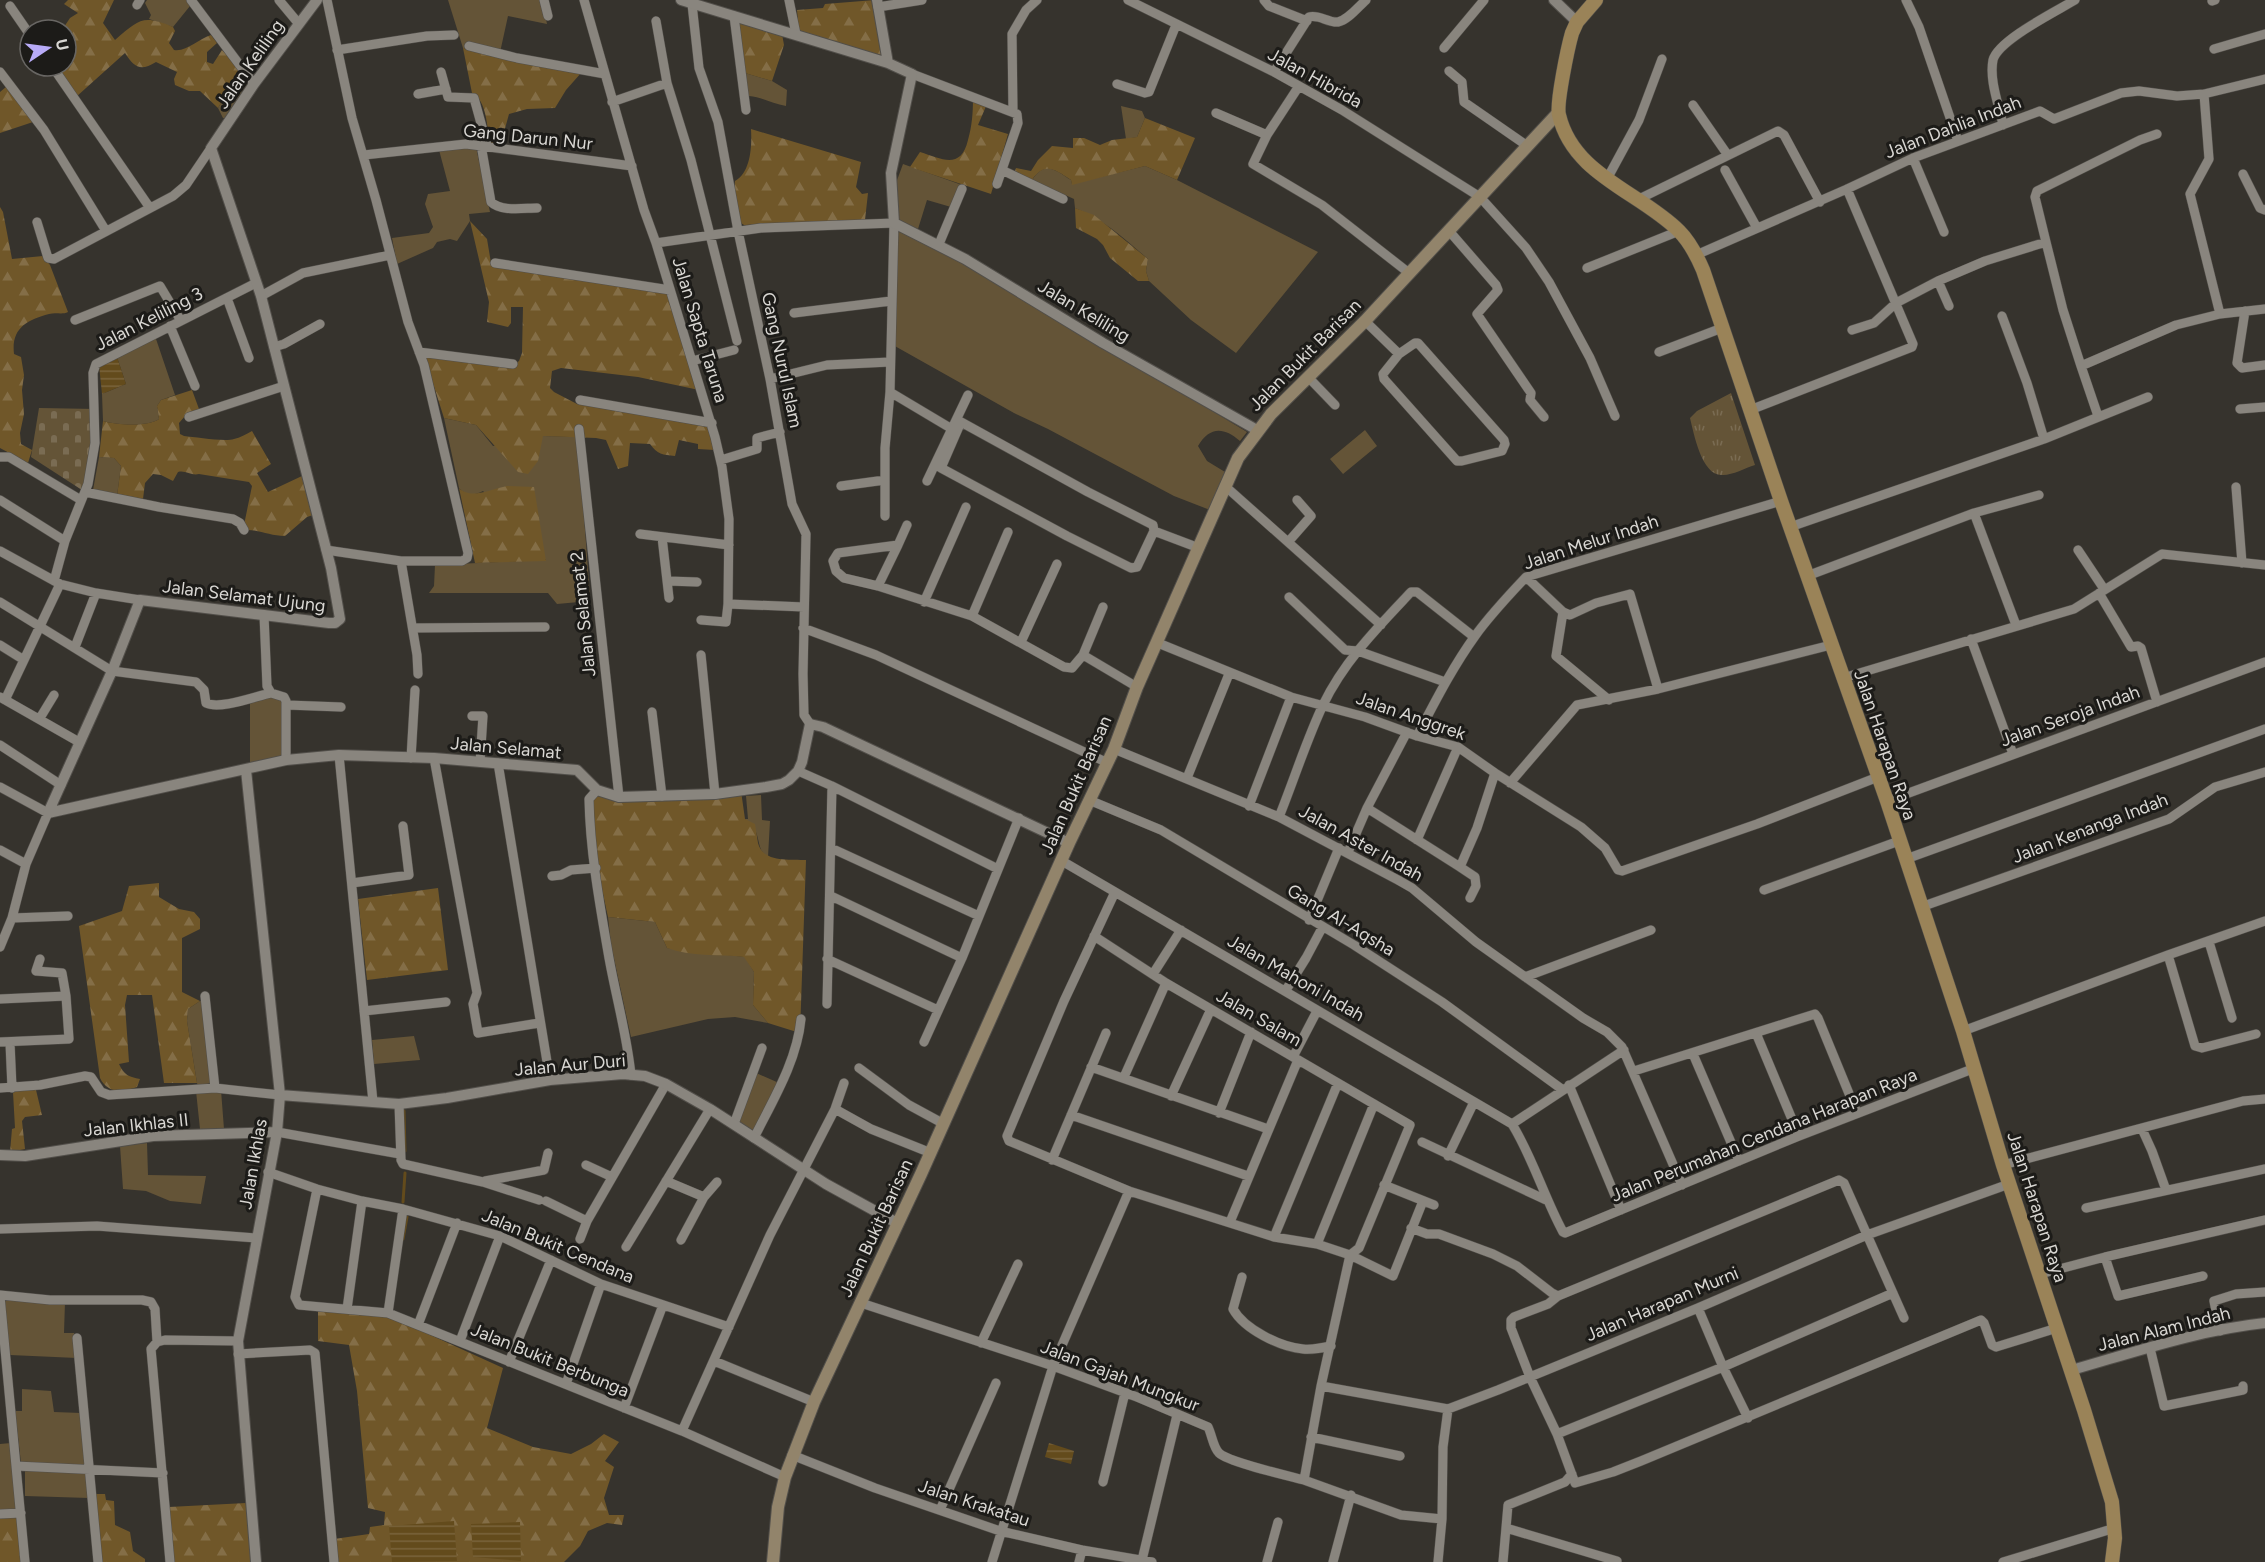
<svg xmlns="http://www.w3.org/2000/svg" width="2265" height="1562" viewBox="0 0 2265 1562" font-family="Figtree,sans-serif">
<defs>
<pattern id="forest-firs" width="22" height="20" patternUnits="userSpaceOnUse" patternTransform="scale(1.5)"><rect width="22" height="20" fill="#705729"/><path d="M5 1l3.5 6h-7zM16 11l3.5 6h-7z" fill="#846e47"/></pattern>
<pattern id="cemetery-stones" width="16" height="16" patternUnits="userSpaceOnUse" patternTransform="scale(1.5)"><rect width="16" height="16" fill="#645437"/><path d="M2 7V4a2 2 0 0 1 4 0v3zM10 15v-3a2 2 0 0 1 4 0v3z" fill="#7a6c53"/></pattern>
<pattern id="park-tufts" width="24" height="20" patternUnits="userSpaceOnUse" patternTransform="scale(1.5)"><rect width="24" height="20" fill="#645437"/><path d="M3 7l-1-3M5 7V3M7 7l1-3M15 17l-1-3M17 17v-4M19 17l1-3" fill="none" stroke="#7a6c53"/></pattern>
<pattern id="water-rules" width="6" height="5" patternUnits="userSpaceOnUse" patternTransform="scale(1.5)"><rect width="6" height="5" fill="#634b1c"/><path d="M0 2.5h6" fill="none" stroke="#79643c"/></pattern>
</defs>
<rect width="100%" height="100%" fill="#36332d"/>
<path fill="#645437" d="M147,0H186L190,6L173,27L149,19L151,15L145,3Z
M448,0H542L547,24L508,16L499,57L463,48Z
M239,67L251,83L226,118H223L218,108C224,97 240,78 239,67Z
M745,73L772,81L787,90L786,106C772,104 762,97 749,96L746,93Z
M1121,106L1142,111L1145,118L1137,137L1126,139Z
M476,147L490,212L469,214L470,221L457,241L450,239L437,242L433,248L397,264L392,238L429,233L433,227L425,204L428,194L450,191L439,150Z
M903,164L962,185L951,207L927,200L918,229L897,222L896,183Z
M1145,166L1177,180L1318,252L1236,353L1191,320L1149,281L1146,271L1148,259C1125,239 1103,219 1075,208L1074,199L1032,180C1045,160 1055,170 1071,180L1072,184Z
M901,231L971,265L1247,432L1240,441C1223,426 1209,427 1198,446L1207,461L1225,472L1210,510L1174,496L1048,429L1014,413L893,345L896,234Z
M155,336L175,395L161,400L157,406L159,419C148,427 117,425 103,421L102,394L126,384L117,357Z
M444,418L476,425L493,446L543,436L578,437L590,596L579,602L557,604L548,593H429L434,586L435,565L546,560L483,491C473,496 467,496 459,488Z
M1365,430L1377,446L1343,474L1330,459Z
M99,457L114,458L121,466L117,496L93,490Z
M271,697L283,699L284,756L250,765V701Z
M761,795L762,820L770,821L768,857C759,851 760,845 757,835C756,829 749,824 745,819H748L746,796Z
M608,917L655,922L667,948L745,957L754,972L753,1005L768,1023L735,1017L708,1019L631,1037L611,945Z
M200,1001H202L211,1083L198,1086L197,1083L187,1021L188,1009Z
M414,1036L420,1060L374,1064L372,1040Z
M754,1072L779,1083L755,1133L735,1123Z
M221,1090L224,1129H200L196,1091Z
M147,1143L148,1175L206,1176L201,1204L170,1201L146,1191L123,1189L120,1146Z
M4,1299L65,1302L64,1333H74L77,1358L10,1355Z
M22,1389L51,1391L54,1412L81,1413L86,1466L21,1463L15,1411H22Z
M11,1443L17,1509L0,1511V1444Z
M25,1470L86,1472L89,1498L25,1496Z"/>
<path fill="url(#forest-firs)" d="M68,0H114L103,23L115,40C139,20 142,14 173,27L175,31L169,43L174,50C187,52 198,39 211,35L217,43L207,52V62L213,64L222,50L239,67C240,78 224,97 218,108L200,91H189L175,85L174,79L177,72L156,62C140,72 134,67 125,53L76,97L55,66H66V30H62L70,18L78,13L64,4Z
M875,0L884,56L799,33L797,10L823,8L825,4Z
M736,19L782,34L784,45L772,81L745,73Z
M463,48L581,73L566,90L555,108L527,109L509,114L501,143H490C487,128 487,100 472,93Z
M6,87L33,122L0,133V92Z
M973,98L987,104L978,125L1008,134L991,194L910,167L920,152C942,159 961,170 968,140C972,126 973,113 973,98Z
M1145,118L1195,138L1177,180L1145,166L1072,185L1071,180C1055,170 1045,161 1032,180L1015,171L1016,168L1031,171L1038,160L1052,146L1073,148V138H1084L1100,145L1112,140L1137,137Z
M751,129L861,162L856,187L862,194L868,193L865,220L744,225L741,223L734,190L735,181C751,172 752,146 751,129Z
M0,207L3,212L12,259L43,256L50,265L68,312C62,315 56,312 49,314C26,320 11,329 14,354L21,357L24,375L22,390L24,414L20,433L21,444L32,450L28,463L0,448Z
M1075,208L1094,215L1148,259L1146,271L1149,281H1138L1110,258L1103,245L1097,239L1076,228Z
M470,221L487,239L491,263L668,294L699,390L638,377L561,368L552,371L550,388L554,392L577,404L709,427L715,450L698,449V444L679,440L675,456C663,455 657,454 650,444L630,443L628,466L618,469L606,440L596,438L543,436L538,461L528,474L518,472L476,425L444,418L424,355L512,366L519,361L522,353L523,307H511V323L508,327L487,322L489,302Z
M192,390L199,409L185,416L179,423L180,434L184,436C195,437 225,442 234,439C240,438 246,434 252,431L271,464L257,473L268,492L302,476L313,515L307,517L285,536C271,536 260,530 247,530L244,525L252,486L249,482L199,474C191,476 186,470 178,472L173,481L161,475L153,474L145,483L143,499L117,496L121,466L114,458L99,457L103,421C117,425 148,427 159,419L157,406L161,400Z
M507,486L534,487L546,561L475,563L459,488C471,500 491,489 507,486Z
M597,790L619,797L741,791L745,819L755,824C756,830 757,837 758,843C763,863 790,859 806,860L800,1033L768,1023L753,1005L754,972L744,957C718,954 691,957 667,948L655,922L608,917L593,848L590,812Z
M159,883V897L179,909L194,912L200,919V929L182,938V992L200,1001L188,1009L187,1021L197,1083H164L152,995H127L125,1005L129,1062L119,1064C124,1075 129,1077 140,1079L137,1087C122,1093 107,1093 100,1078L79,926L122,911L129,886Z
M438,888L448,970L367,980L358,899Z
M20,1090H36L42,1115L25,1117L22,1121L25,1149L10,1152L12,1129L15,1128L13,1092Z
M318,1310L391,1317L503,1368L487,1428L533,1447L571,1454L591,1444L604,1434L619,1442L605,1461L614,1467L604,1498L609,1515H624L622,1525L607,1523L588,1531L580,1546L564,1562H336L334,1539L369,1534L370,1527L384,1525L385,1512L368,1508L357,1391L349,1345L318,1341Z
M96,1494H105L106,1500L114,1501L115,1525L130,1532L133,1551L145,1559V1562H102Z
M246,1503L252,1562H173L169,1507Z
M17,1516L22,1562H0V1517Z"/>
<path fill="url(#cemetery-stones)" d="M39,408L95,409L85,492L31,457Z"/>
<path fill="url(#park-tufts)" d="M1731,393L1755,465C1745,468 1733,475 1723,475C1702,477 1694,434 1690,418L1697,411Z"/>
<path fill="url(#water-rules)" d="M117,357L126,384L102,394L99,365Z
M1049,1443L1074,1451L1071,1464L1045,1457Z
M454,1521L457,1561L392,1562L389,1526Z
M520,1522L521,1561L473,1557L471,1524Z"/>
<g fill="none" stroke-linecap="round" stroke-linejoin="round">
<path stroke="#634b1c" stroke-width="3" d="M404,1111L405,1151
M403,1202L405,1173
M403,1239L407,1217"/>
<g stroke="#524f4a" stroke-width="10">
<path id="minor" d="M191,0L254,84
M279,0L299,24
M544,0L548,16
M584,0L644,210L656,243L715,437L722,467L729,519L728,604L804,607
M789,0L796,34
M1128,0L1274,72L1342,110L1480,197L1526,248L1549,282L1590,358L1615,416
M1264,0L1269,6L1307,21
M1906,0L1919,27L1958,141
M2212,1L2215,0
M692,4L699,68L718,122L738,231L770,379L792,504L806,534L803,674L804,715L810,724
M137,5L140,0
M10,6L30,35
M878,7L922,0
M734,16L746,110
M656,21L667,83L691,160L737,341
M469,46L517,58L605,74
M1444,48L1484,0
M2214,49L2265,34
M337,50L427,36L454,35
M52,66L150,208
M1449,71L1462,82L1464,102L1526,145
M0,72L44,130L106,231
M441,72L448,97L474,98L487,145
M1274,72L1309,17C1319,14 1328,23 1338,22C1348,20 1358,7 1366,0
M912,74L1017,114L1018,123L997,184
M1117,84L1145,93L1149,92L1176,25
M1299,86L1267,135L1253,164L1322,205L1409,273
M418,94L446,89
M2204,94L2209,159L2190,194L2220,314
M612,102L667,83
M1693,105L1727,154
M1013,112L1012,34L1026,10L1037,0
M1216,113L1267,135
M2003,125C1999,105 1989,80 1993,60C1998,40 2057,11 2075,0
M481,145L491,202C501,212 524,208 537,208
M364,155L466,144L632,166
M1913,158L1944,232
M1725,170L1757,228
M1004,171L1063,199
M2243,174L2260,208L2265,210
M1607,179L1639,120L1662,59
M1637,200L1778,131L1784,135L1820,202
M37,222L48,258L54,259L173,196L186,185L211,148
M1450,232L1496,285L1498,290L1477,314L1531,393L1530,400L1544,417
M2046,242L2035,197L2037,191L2140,140L2157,134
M656,243L761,228L894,223L890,392L885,448V516
M939,244L962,189
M1696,255L1847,189L1913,158L2040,111L2054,119L2121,93L2139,91L2177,96L2204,94L2265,79
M495,263L670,290
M1587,268L1679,231
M1938,281L1949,306
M261,296L303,273L390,255
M227,298L249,358
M2245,311L2237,363L2242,368L2265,365
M794,313L891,301
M2002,316L2027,383L2044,439
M75,320L160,286L181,321
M1365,321L1399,354
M170,326L195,386
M1852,330L1874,323L1896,303L1938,281L1985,261L2046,242L2063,310L2081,366
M1415,343H1418L1504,440L1505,444L1502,451L1462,461H1457L1384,379L1383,374L1399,354Z
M274,347L284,344L320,324
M419,352L513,364
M1659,352L1722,328
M692,361L734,350
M1309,378L1335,405
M770,379L827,365L890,362
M890,392L952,429
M580,400L712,423
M2240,409L2265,407
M1750,410L1912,347L1913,344L1847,189
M2098,416L2081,366L2176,325L2220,314L2265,309
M189,417L284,386
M961,422L1088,492L1153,525L1154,531L1137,567L1131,568L1067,536L941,468Z
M579,429L619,797
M0,457H9L81,500
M721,460L757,449V438L780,432
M927,481L968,395
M841,486L885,480
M1225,486L1381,625
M2236,487L2242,563
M85,492L159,507L233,519L240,523L244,530
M0,500L65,541
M1974,513L2016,625
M907,525L898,545L838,553L833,561L836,571L844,578L878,586L972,616L1064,667L1072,668L1083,655L1137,687
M1790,527L2044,439L2148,397
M1154,531L1199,548
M640,534L729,545
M662,537L669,598
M1289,541L1311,516L1297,500
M326,550L401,561H462L467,558L468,553L424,365L408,322L376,200L352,118L327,0
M2078,550L2104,589
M0,551L60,584L96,593L140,600
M401,561L417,655L418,674
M1807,576L1974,513L2039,495
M1526,577L1563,612L1556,656L1609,700
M54,581L65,541L88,484L95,443L93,373L96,364L256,283
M668,581L697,582
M878,586L898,545
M2099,593L2131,647L2138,646L2141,648L2157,702
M1289,597L1345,650L1358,651L1445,682
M0,602L112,671L196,682L204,690L206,703C220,710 256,696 271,693
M924,602L966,507
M1563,612L1570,615L1596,603L1630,594L1658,689
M264,615L267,686L271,693L284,697L286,701V760
M972,616L1008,532
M701,620L726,622L728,604
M413,628L545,627
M803,628L876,655L1108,763
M1971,639L2013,754
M1021,642L1057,564
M1158,643L1291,697L1365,717L1417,736L1458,747L1495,773L1581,827L1605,848L1618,870L1622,871L1757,824L1878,777
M0,645L24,660
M75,647L96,593
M701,655L715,794
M1083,655L1103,607
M1843,678L2074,609L2162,554L2265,565
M0,697L79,742
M5,700L60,584
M287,705L341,707
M652,712L662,796
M472,716H483L480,762
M40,718L54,695
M1417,736C1435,702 1452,668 1475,636C1490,615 1508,596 1526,577L1781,501
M0,745L61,785
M1114,749L1279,817L1398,880L1412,888L1476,942L1583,1018L1607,1032L1622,1047L1682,1185
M339,755L373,1102
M411,758L415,690
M434,758L477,993L473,1004L478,1033L539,1023
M498,763L550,1080
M798,771L832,786L998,869
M1187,778L1229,674
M1510,783L1577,705L1658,689L1831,645
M0,787L48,813L26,864L12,918L0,947
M597,790L589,799C590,852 600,906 609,958C616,997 627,1035 631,1075
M1089,800L1161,830L1354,945L1442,1002L1563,1090
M1887,801L2265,662
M1249,806L1291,697
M1367,808L1460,867L1477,828L1495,773
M1279,817C1294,780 1306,741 1323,705C1344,661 1379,626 1411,592H1417L1474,637
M1417,840L1458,747
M831,848L979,916
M0,850L26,864
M1348,852L1367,808L1407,732
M1906,859L2265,729
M1062,861L1512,1124
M1460,867L1475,877L1476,886L1470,898
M552,876L561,875L571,870L596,868
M352,883L409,875L403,826
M1764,890L1899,841
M1115,892L1064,1001L1007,1136L1009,1141L1129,1191L1274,1237L1317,1244L1350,1255L1393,1276L1423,1201
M831,896L962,958
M1921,907L2169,819L2215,787L2265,772
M12,918L68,916
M1309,920L1339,848
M1094,936L1166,983L1410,1125L1359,1248L1350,1255
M2209,942L2232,1018
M2168,955L2195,1046L2202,1048L2256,1034
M40,959L36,971L62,973L66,996
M827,959L938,1010
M1153,974L1181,930
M1525,977L1651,930
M1286,990L1306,958L1322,928
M205,996L215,1088
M0,999L66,996L69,1039L0,1042
M827,1004L832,786
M364,1011L446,1002
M1963,1031L2168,955L2265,921
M1756,1033L1799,1136
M924,1042L962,958L1019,818
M10,1043L12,1088
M1693,1054L1739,1161
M1293,1057L1317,1011
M1091,1067L1268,1129
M859,1068L909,1105L944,1124
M1634,1071L1815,1014L1818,1018L1857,1113
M1124,1077L1166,983
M1569,1085L1621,1210
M0,1088L40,1085L85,1076L91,1077L101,1092L109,1095L215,1088L280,1095
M1171,1096L1211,1009
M399,1104L401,1160L403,1164L483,1182L539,1200
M835,1109L871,1129L931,1153
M1219,1113L1251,1032
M1071,1115L1248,1176
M734,1124L762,1048
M1512,1124C1533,1158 1544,1197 1563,1232L1565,1233L1799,1136L1975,1068
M1512,1124L1624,1050
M2142,1129L2152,1151L2166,1190
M277,1132L400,1154
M754,1138C773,1100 797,1061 801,1019
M1422,1142L1546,1200
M1448,1156L1474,1102
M1052,1160L1106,1033
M586,1165L612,1177
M2003,1165L2243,1101L2265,1099
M268,1172L317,1189L362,1201L403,1209L500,1236L601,1284L729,1327
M485,1181L544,1170L548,1153
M666,1181L704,1197L717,1182
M1384,1185L1434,1205
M317,1189L295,1297L299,1305L388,1313L682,1431L785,1477
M546,1201L587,1221
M2086,1208L2265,1169
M1230,1222L1298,1060
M1411,1228L1427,1234H1439L1493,1254L1517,1266L1552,1293L1558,1296L1839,1180L1844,1183L1904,1318
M0,1229L97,1226L257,1238
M1274,1237L1338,1083
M580,1239L587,1221L666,1084
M681,1240L704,1197
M1317,1244L1374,1104
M626,1247L710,1109
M2105,1257L2118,1296L2203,1276
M2040,1274L2105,1257L2265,1220
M1242,1277L1233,1309C1244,1329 1280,1347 1303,1349C1312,1350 1322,1348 1331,1346
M0,1295L50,1300H142L151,1302L155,1309L157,1342
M0,1296L25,1562
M1558,1296L1548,1304L1514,1317L1511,1320V1328L1530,1377L1557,1434L1575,1483L1613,1472L1641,1461L1981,1320L1984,1323L1992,1345L1996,1347L2057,1328
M861,1303L1053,1366L1137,1397L1208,1427C1212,1435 1213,1447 1219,1453C1228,1462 1289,1476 1304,1480L1321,1386L1350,1255
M1698,1308L1723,1367L1748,1418
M347,1309L362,1201
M388,1313L403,1209
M418,1325L457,1223
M2220,1331L2214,1301L2236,1294L2265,1292
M77,1338L98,1562
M460,1341L500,1236
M981,1343L1018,1264
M2150,1348L2164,1406L2243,1390V1386
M238,1354L310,1350L315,1353L334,1562
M714,1361L814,1402
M509,1362L551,1260
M566,1384L601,1284
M1321,1386L1448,1409L1498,1390L1698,1308L1867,1235L2009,1184
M624,1408L663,1305
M682,1431L770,1235L835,1109L844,1083
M1557,1434L1723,1367L1893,1293
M1311,1437L1400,1456
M792,1455L875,1488L1000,1531L1082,1550L1152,1562
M16,1466L163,1473
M1304,1480L1401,1515L1442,1519L1443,1447L1448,1409
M1103,1482L1125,1393
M940,1510L996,1383
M0,1514L21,1513
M1506,1528L1617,1561
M1142,1560L1177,1415
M170,1562L151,1349L157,1342L165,1340L238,1341
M992,1562L1053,1366L1129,1191
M1079,1562L1082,1550
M1267,1562L1278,1522
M1333,1562L1351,1495
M1438,1562L1442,1519
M1503,1562L1508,1505L1565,1482L1572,1474
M2003,1562L2115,1528"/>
</g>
<g stroke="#524f4a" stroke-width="12">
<path id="tertiary" d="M681,0L888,63L912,74L891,173L894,223L965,259L1103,343L1257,430
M877,0L888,63
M1554,0L1577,22
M246,770L280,1095L277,1132L238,1341L256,1562
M48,813L112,671L140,600L329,623H335L340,619L331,568L261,296L211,148L254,84L317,0
M48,813L286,760L339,755L434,758L577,770L597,790L619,797L715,794L766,787L782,784L789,780L798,771L802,762L810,724L823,727L1069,843
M280,1095L399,1104L447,1098L550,1080L623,1074L645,1076L666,1084L710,1109L826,1184L897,1223
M0,1155L25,1156L153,1136L277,1132
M2072,1370C2135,1352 2199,1330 2265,1323"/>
</g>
<g stroke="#524f4a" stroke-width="14">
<path id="secondary" d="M773,1562L778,1507L785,1477L814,1402L921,1174L1069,843L1114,749L1137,687L1238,458L1271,414L1365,321L1558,113"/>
</g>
<g stroke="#524f4a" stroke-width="15">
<path id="primary" d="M1596,0L1577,22L1572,33C1568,47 1556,104 1559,115C1573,175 1640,192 1679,231C1690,242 1697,256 1703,270L1781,501L1887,801L1963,1031L2003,1165L2084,1410L2112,1502L2115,1538L2112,1562"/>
</g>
<use href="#minor" stroke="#89857e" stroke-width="9"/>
<use href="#tertiary" stroke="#89857e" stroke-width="10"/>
<use href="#secondary" stroke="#92846b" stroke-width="12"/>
<use href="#primary" stroke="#9a8358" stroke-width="14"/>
</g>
<g text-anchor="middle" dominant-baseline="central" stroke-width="6" stroke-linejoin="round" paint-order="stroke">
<g font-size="18" fill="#d9d7d3" stroke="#1c1b18">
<text transform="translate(250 64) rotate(-55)">Jalan Keliling</text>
<text transform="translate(1315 78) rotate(29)">Jalan Hibrida</text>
<text transform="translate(1953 127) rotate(-21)">Jalan Dahlia Indah</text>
<text transform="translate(528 137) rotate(6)">Gang Darun Nur</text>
<text transform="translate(1084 311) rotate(31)">Jalan Keliling</text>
<text transform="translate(149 319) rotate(-27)">Jalan Keliling 3</text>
<text transform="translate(700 330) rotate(73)">Jalan Sapta Taruna</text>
<text transform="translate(1305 355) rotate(-45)">Jalan Bukit Barisan</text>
<text transform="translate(782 360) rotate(78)">Gang Nurul Islam</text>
<text transform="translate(1591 542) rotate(-18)">Jalan Melur Indah</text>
<text transform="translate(244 596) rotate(7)">Jalan Selamat Ujung</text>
<text transform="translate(583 614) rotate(-96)">Jalan Selamat 2</text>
<text transform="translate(1411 716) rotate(19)">Jalan Anggrek</text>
<text transform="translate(2070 716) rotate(-20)">Jalan Seroja Indah</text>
<text transform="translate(1885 745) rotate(71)">Jalan Harapan Raya</text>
<text transform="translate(506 748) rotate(5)">Jalan Selamat</text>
<text transform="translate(1076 785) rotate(-66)">Jalan Bukit Barisan</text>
<text transform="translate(2090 828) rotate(-21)">Jalan Kenanga Indah</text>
<text transform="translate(1361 843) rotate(29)">Jalan Aster Indah</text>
<text transform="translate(1341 920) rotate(31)">Gang Al-Aqsha</text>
<text transform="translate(1296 978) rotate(30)">Jalan Mahoni Indah</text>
<text transform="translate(1259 1018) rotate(30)">Jalan Salam</text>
<text transform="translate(570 1065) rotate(-5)">Jalan Aur Duri</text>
<text transform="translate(136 1125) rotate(-6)">Jalan Ikhlas II</text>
<text transform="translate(1764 1135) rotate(-22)">Jalan Perumahan Cendana Harapan Raya</text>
<text transform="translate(253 1164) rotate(-80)">Jalan Ikhlas</text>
<text transform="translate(2037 1207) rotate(72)">Jalan Harapan Raya</text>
<text transform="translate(876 1228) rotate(-65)">Jalan Bukit Barisan</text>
<text transform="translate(558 1246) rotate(23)">Jalan Bukit Cendana</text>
<text transform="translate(1662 1304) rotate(-23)">Jalan Harapan Murni</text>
<text transform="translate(2164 1329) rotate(-14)">Jalan Alam Indah</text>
<text transform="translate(550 1360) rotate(22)">Jalan Bukit Berbunga</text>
<text transform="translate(1120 1376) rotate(21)">Jalan Gajah Mungkur</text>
<text transform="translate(974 1503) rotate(18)">Jalan Krakatau</text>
</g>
</g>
<g transform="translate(48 48) rotate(77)"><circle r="28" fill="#1c1b18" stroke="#686663" stroke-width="1.5"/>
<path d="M0-4.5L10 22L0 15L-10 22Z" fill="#b8abf7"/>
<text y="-9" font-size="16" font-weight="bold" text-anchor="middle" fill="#d9d7d3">U</text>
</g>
</svg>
